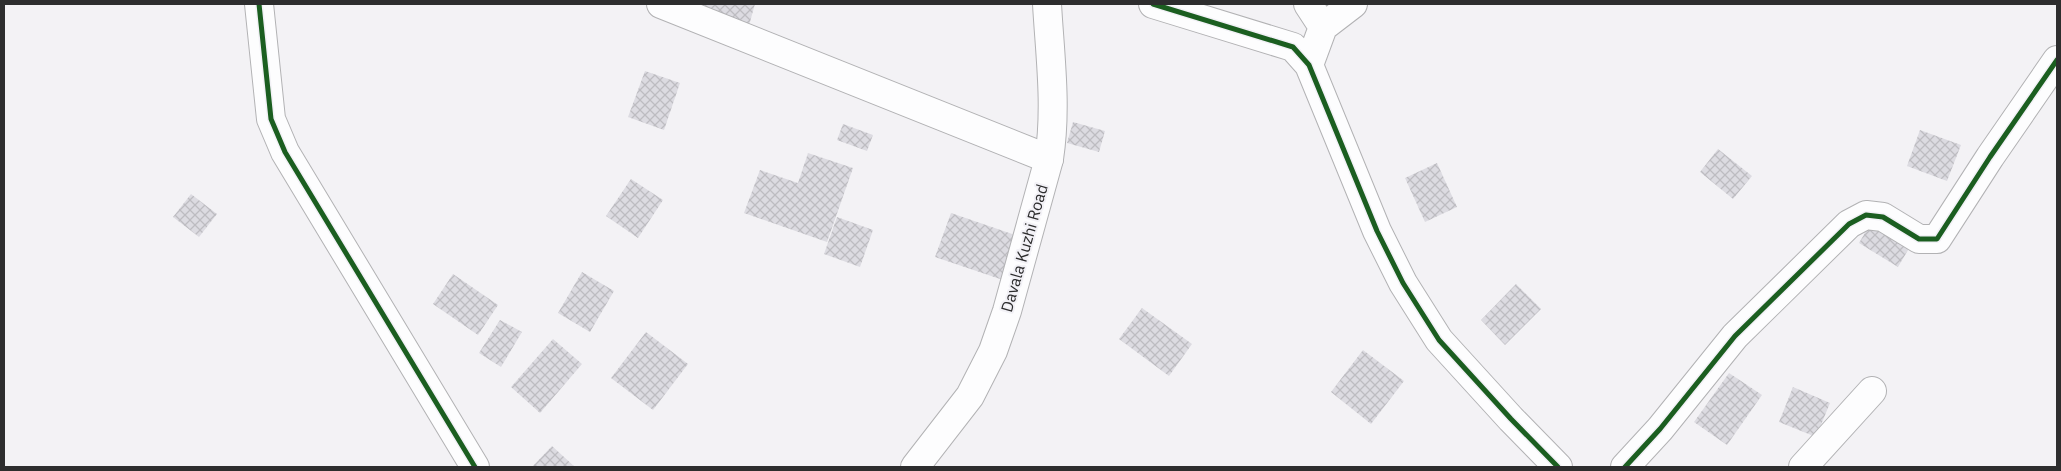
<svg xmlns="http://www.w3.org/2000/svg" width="2061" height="471" viewBox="0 0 2061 471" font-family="'IBM Plex Sans',sans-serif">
<defs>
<pattern id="building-cross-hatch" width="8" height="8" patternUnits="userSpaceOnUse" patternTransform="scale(1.25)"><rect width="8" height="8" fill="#dcdbe1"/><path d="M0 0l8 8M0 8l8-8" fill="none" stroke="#bdbcc1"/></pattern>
</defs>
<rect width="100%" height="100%" fill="#f3f2f5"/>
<path fill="url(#building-cross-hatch)" d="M705,4H755L746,36L700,22Z
M645,71L680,83L664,130L628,117Z
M1073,122L1105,131L1099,152L1067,143Z
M843,124L873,135L867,151L837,140Z
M1920,130L1961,145L1947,181L1907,166Z
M1718,149L1752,176L1733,199L1700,172Z
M808,153L853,168L827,242L744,213L760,170L798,183Z
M1437,163L1457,207L1425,222L1405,178Z
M631,179L663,200L638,238L606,216Z
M191,194L217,214L199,237L173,217Z
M951,213L1018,236L1003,280L935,257Z
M1875,216L1914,240L1898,267L1859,243Z
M837,217L873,230L860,267L824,254Z
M582,272L614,291L590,332L558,313Z
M453,274L498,305L478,335L433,304Z
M1516,284L1541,309L1505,345L1481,320Z
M1142,308L1192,344L1169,376L1119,339Z
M500,320L522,332L501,367L479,353Z
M646,332L688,364L653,410L611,378Z
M553,339L582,364L540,413L511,387Z
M1363,350L1404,381L1371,424L1331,392Z
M1729,373L1762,395L1727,445L1694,422Z
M1793,387L1830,403L1816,437L1779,422Z
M552,446L575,467H532Z"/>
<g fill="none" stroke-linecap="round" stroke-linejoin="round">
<g stroke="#b2b2b4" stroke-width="30">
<path id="minor" d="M259,4L271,119L285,152L475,467
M661,4L1049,159
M1153,4L1293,47L1309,65L1377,231L1403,283L1439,340L1511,419L1558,467
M1308,4L1323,27L1309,65
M1323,27L1353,4
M1625,467L1660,429L1735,336L1849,224L1866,215L1883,217L1919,239H1937L1990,157L2057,60
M1803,467L1872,391"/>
</g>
<g stroke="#b2b2b4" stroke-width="30">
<path id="tertiary" d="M915,467L970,396L993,351L1007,311L1049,159C1057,107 1050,56 1047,4"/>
</g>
<use href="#minor" stroke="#fdfdfe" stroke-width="28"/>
<use href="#tertiary" stroke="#fdfdfe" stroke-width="28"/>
<g stroke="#f2f1f6" stroke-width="8">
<path id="cycleway" d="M259,4L271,119L285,152L475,467
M1153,4L1293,47L1309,65L1377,231L1403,283L1439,340L1511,419L1558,467
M1625,467L1660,429L1735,336L1849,224L1866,215L1883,217L1919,239H1937L1990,157L2057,60"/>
</g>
<use href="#cycleway" stroke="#1b5e20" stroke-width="5"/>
</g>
<g text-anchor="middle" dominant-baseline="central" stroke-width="4" stroke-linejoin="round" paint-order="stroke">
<g font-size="16" fill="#2d2d2e" stroke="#f2f1f6">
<text transform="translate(1024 248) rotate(-74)">Davala Kuzhi Road</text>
</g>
</g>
<rect width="2061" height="471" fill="none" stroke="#2d2d2e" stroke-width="10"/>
</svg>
